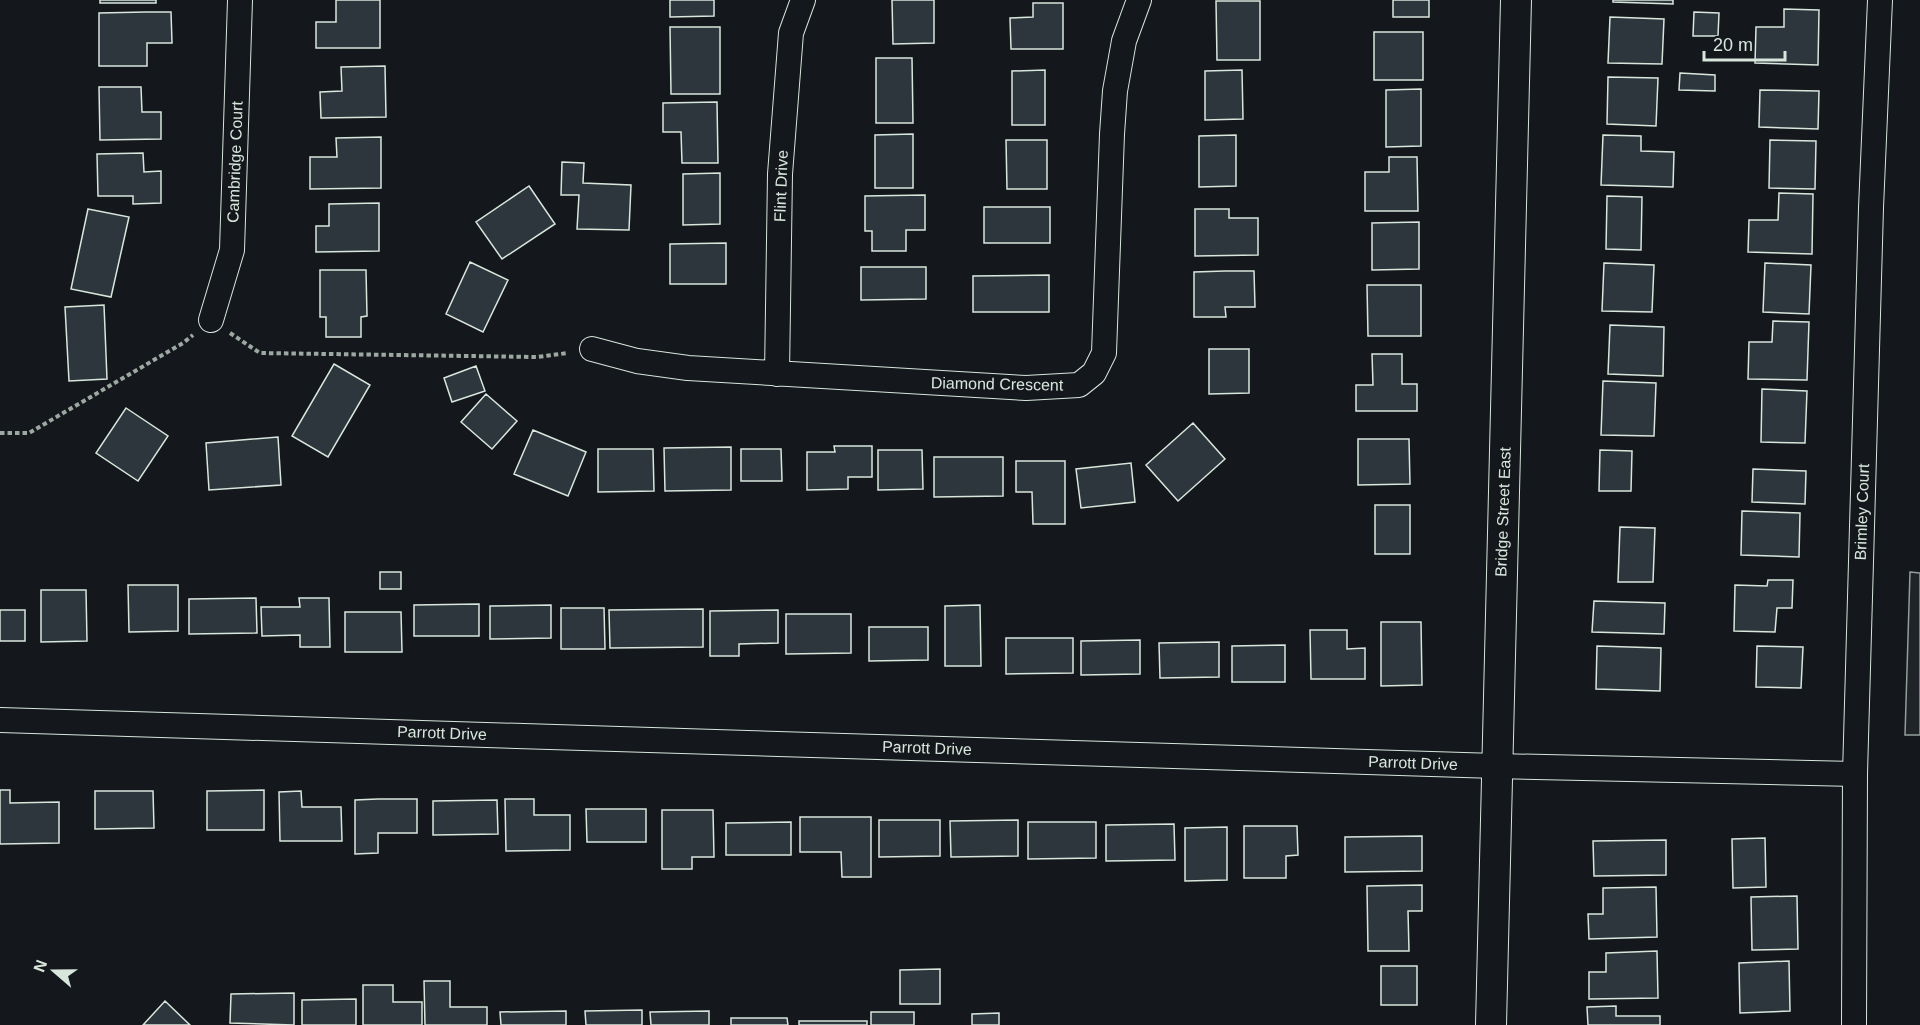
<svg xmlns="http://www.w3.org/2000/svg" width="1920" height="1025" viewBox="0 0 1920 1025" font-family="Helvetica,sans-serif">
<rect width="100%" height="100%" fill="#14181c"/>
<path fill="#202428" stroke="#939e99" stroke-width="1.5" d="M1910,572L1920,573V735H1905Z"/>
<path fill="#2c363c" stroke="#d8e6dc" stroke-width="1.5" d="M100,0H156V3H100Z
M336,0H380V48H316V22H336Z
M670,0H714V16L670,17Z
M892,0H934V43L893,44Z
M1393,0H1429V17H1393Z
M1613,0H1673V4L1613,2Z
M1216,1H1260V60H1217Z
M1033,3H1063V49H1011L1010,18L1033,17Z
M1784,9L1819,10L1818,65L1755,63L1756,27H1784Z
M146,12H171L172,43H147V66H99V13Z
M1694,12L1719,13L1718,36H1693Z
M1610,17L1664,19L1662,64L1608,63Z
M670,27H720V94H671Z
M1374,32H1423V80H1374Z
M876,58H912L913,123H876Z
M385,66L386,117L321,118L320,92L342,91L341,67Z
M1045,70V125H1012V71Z
M1242,70L1243,119L1205,120V71Z
M1680,73L1715,75V91L1679,90Z
M1608,77L1658,78L1656,126L1607,124Z
M99,87H141L142,112H161V139L100,140Z
M1421,89V146L1386,147V90Z
M1760,90L1819,91L1818,129L1759,127Z
M717,102L718,163H682L681,132H663V103Z
M913,134V188H875V135Z
M1236,135V186L1199,187V136Z
M1603,135L1641,136V151L1674,152L1673,187L1601,185Z
M381,137V188L310,189V157H337L336,138Z
M1006,140H1047V189H1007Z
M1770,140L1816,141L1815,189L1769,188Z
M143,153L144,172L161,171V203L133,204V196H98L97,154Z
M1389,157H1417L1418,211H1365V172H1389Z
M562,162L584,163L583,183L631,185L629,230L577,229L579,195H561Z
M720,173V224L683,225V174Z
M529,186L555,224L502,259L476,222Z
M1779,193L1813,194L1812,254L1748,252L1749,220H1778Z
M925,195V230H906V251H872V231H865V196Z
M1607,196L1642,197L1641,250L1606,249Z
M379,203V251L316,252V226H329V204Z
M984,207H1050V243H984Z
M88,209L129,217L111,297L71,289Z
M1195,209H1229V218H1258V255L1195,256Z
M1419,222V269L1372,270V223Z
M726,243V284H670V244Z
M470,262L508,280L483,332L446,314Z
M1604,263L1654,265L1652,312L1602,311Z
M1765,263L1811,265L1809,314L1763,312Z
M861,267H926V299L861,300Z
M320,270H366L367,316L361,317V337H326V317H320Z
M1225,271H1254L1255,307H1225L1226,317H1194V272Z
M1049,275V312H973V276Z
M1367,285H1421V336H1368Z
M104,305L107,379L69,381L65,307Z
M1773,321L1809,322L1807,380L1748,379L1749,342H1772Z
M1610,325L1664,327L1663,376L1608,374Z
M1209,349H1249V393L1209,394Z
M1372,354H1402V384H1417V411H1356V385H1373Z
M334,364L370,385L328,457L292,436Z
M476,366L485,391L452,402L444,378Z
M1603,381L1656,383L1654,436L1601,435Z
M1762,389L1807,391L1805,443L1761,442Z
M486,394L517,421L492,449L461,422Z
M126,408L168,436L138,481L96,453Z
M1193,423L1225,459L1178,501L1146,465Z
M533,430L586,452L568,496L514,474Z
M278,437L281,485L209,490L206,443Z
M1358,439H1409L1410,484L1358,485Z
M834,446H872V477H848V489L807,490V452H835Z
M731,447V490L665,491L664,448Z
M598,449H653L654,491L598,492Z
M741,449H781L782,481H741Z
M878,450H922L923,489L878,490Z
M1600,450L1632,451L1631,491H1599Z
M934,457H1003V496L934,497Z
M1016,461H1065V524H1033L1032,492H1016Z
M1131,463L1135,502L1081,508L1076,469Z
M1753,469L1806,471L1805,504L1752,502Z
M1375,505H1410V554H1375Z
M1742,511L1800,513L1799,557L1741,555Z
M1620,527L1655,528L1653,582H1618Z
M380,572H401V589H380Z
M1768,580H1793L1792,608H1777L1775,632L1734,631L1735,585L1767,586Z
M128,585H178V631L129,632Z
M41,590H86L87,641L41,642Z
M256,598L257,633L189,634V599Z
M299,598H329L330,647H300V635L262,636L261,607H300Z
M1594,601L1665,603L1664,634L1592,632Z
M479,604V636H414V605Z
M551,605V638L490,639V606Z
M980,605L981,666H945V606Z
M561,608H604L605,649H561Z
M703,609V647L610,648L609,610Z
M0,610H25V641H0Z
M778,610V643L739,644V656H710V611Z
M345,612H401L402,652H345Z
M786,614H851V653L786,654Z
M1381,622H1421L1422,685L1381,686Z
M869,627H928V660L869,661Z
M1310,630H1347V649L1365,648V679H1311Z
M1006,638H1073V673L1006,674Z
M1140,640V674L1081,675V641Z
M1219,642V677L1160,678L1159,643Z
M1285,645V682H1232V646Z
M1597,646L1661,648L1660,691L1596,689Z
M1757,646L1803,647L1801,688L1756,687Z
M0,790H10V803L59,802V843L0,844Z
M264,790V830H207V791Z
M95,791H153L154,828L95,829Z
M301,791L302,807H341L342,841H280L279,792Z
M378,799H417V833H378V853L355,854V800Z
M505,799H534V815H570V850L506,851Z
M497,800L498,834L433,835V801Z
M586,809H646V842H587Z
M662,810H713L714,857H692V869H662Z
M800,817H871V877H842L841,852H800Z
M879,820H940V856L879,857Z
M1018,820V856L951,857L950,821Z
M791,822V855H726V823Z
M1028,822H1096V858L1028,859Z
M1174,824L1175,860L1106,861V825Z
M1244,826H1297L1298,855L1286,856V878H1244Z
M1227,827V880L1185,881V828Z
M1422,836V871L1345,872V837Z
M1765,838L1766,887L1733,888L1732,839Z
M1666,840V875L1594,876L1593,841Z
M1422,885V911H1408L1409,951H1368L1367,886Z
M1656,887L1657,937L1589,939L1588,914H1603V888Z
M1797,896L1798,949L1752,950L1751,897Z
M1657,951L1658,998L1589,999V972H1606V953Z
M1789,961L1790,1011L1740,1013L1739,963Z
M1381,966H1417V1005H1381Z
M940,969V1004H900V970Z
M424,981H450V1007H487V1025H425Z
M363,985H393V1002H422V1025H363Z
M294,993V1025L230,1023L231,994Z
M356,999V1025H302V1000Z
M165,1001L190,1025H143Z
M1616,1006V1016H1660V1025H1588L1587,1007Z
M642,1010V1025H586L585,1011Z
M566,1011V1025H501L500,1012Z
M709,1011V1025H651L650,1012Z
M871,1012H914V1025H871Z
M999,1013V1025H972V1014Z
M731,1018H787L788,1025H731Z
M799,1021H867V1025H799Z"/>
<g fill="none" stroke-linecap="round" stroke-linejoin="round">
<g stroke="#d8e6dc" stroke-width="26">
<path id="minor" d="M211,320L232,250L240,0
M592,349L637,361L688,368L1026,388L1079,385L1094,373L1104,353L1112,134L1115,91L1124,41L1139,0
M777,374L780,174L791,33L803,0
M0,720L1496,766L1855,774
M1854,1025L1855,774L1871,208L1880,0"/>
</g>
<g stroke="#d8e6dc" stroke-width="32">
<path id="tertiary" d="M1491,1025L1516,0"/>
</g>
<path stroke="#9da8a2" stroke-width="4" stroke-dasharray="4.5 3" stroke-linecap="butt" d="M230,333L260,353L537,357L568,353
M0,433H29L183,343L193,335"/>
<use href="#minor" stroke="#14181c" stroke-width="24"/>
<use href="#tertiary" stroke="#14181c" stroke-width="30"/>
</g>
<g text-anchor="middle" dominant-baseline="central" stroke-width="4.5" stroke-linejoin="round" paint-order="stroke">
<g font-size="16" fill="#d8e6dc" stroke="#14181c">
<text transform="translate(235 162) rotate(-88)">Cambridge Court</text>
<text transform="translate(781 186) rotate(-88)">Flint Drive</text>
<text transform="translate(997 384) rotate(1)">Diamond Crescent</text>
<text transform="translate(1503 512) rotate(-88)">Bridge Street East</text>
<text transform="translate(1862 512) rotate(-88)">Brimley Court</text>
<text transform="translate(442 733) rotate(2)">Parrott Drive</text>
<text transform="translate(927 748) rotate(2)">Parrott Drive</text>
<text transform="translate(1413 763) rotate(2)">Parrott Drive</text>
</g>
</g>
<g transform="translate(54 971) rotate(290)" stroke="#14181c" stroke-width="4.5" paint-order="stroke">
<path d="M0-4.5L10 22L0 15L-10 22Z" fill="#d8e6dc"/>
<text y="-9" font-size="16" font-weight="bold" text-anchor="middle" fill="#d8e6dc">N</text>
</g>
<path d="M1704 51v9h81v-9" fill="none" stroke="#d8e6dc" stroke-width="3"/>
<text x="1713" y="51" font-size="18" fill="#d8e6dc" stroke="#14181c" stroke-width="4.5" paint-order="stroke">20 m</text>
</svg>
